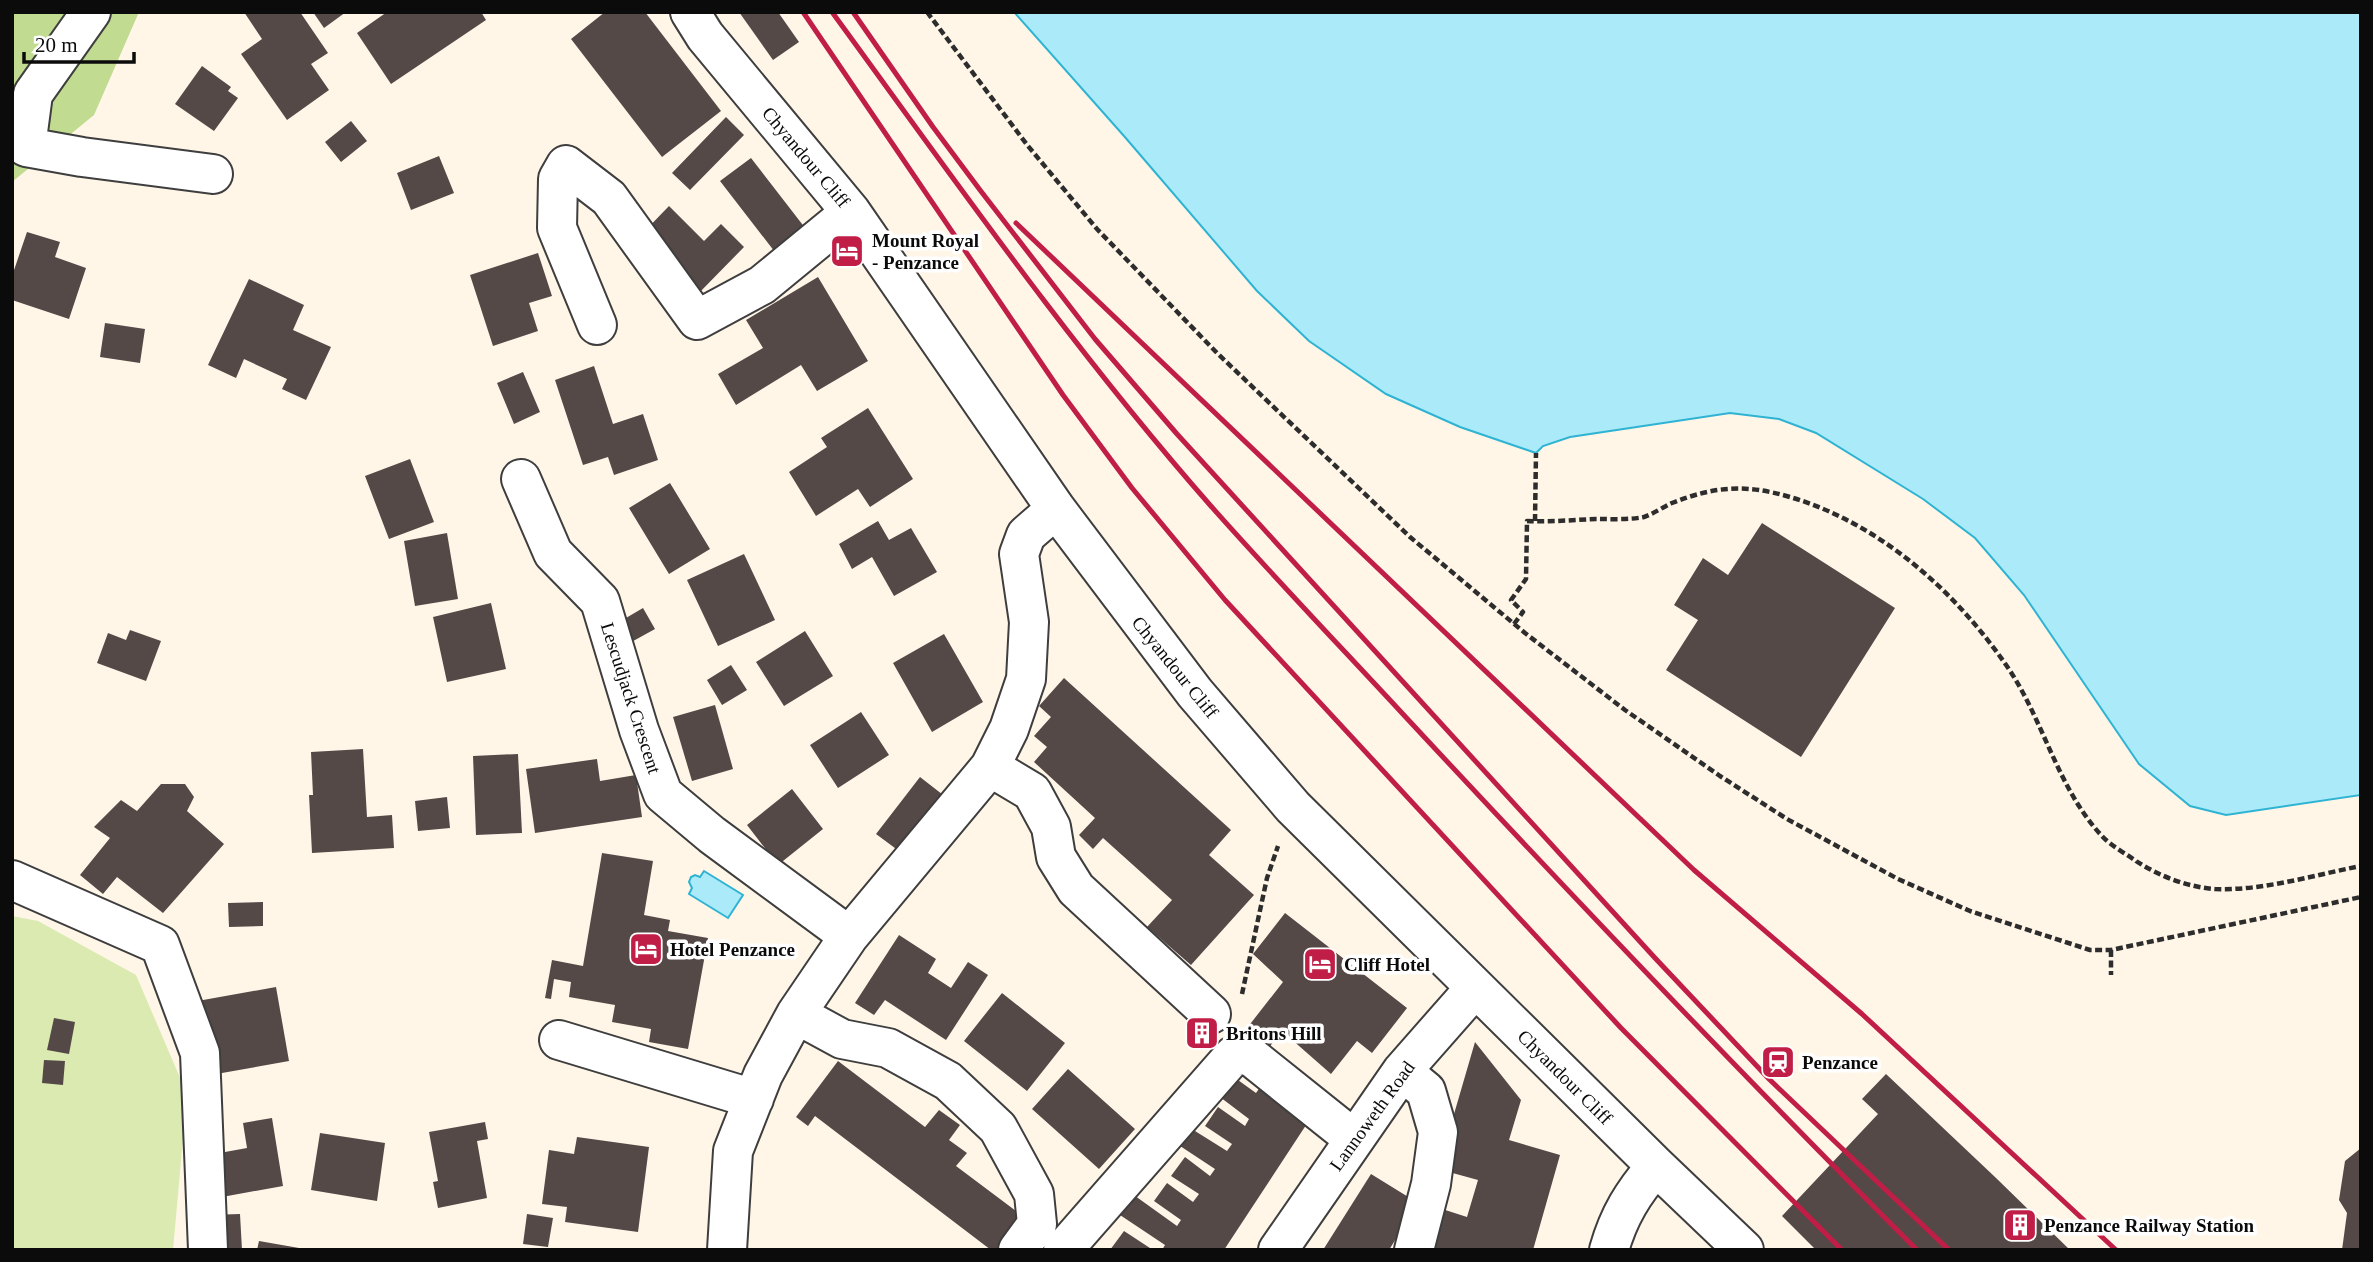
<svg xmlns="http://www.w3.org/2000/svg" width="2373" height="1262" viewBox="0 0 2373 1262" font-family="'Times New Roman',serif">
<rect width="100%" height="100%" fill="#fff6e8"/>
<path fill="#daeab1" d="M12,916L38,921L136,975L187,1094L173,1250H12Z"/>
<path fill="#c1dc90" d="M12,12H139L94,115L12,182Z"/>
<path fill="#abebf9" stroke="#2fb3d3" stroke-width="2" d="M1014,12H2361V795L2226,815L2190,806L2139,764L2024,595L1975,538L1923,499L1816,433L1779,419L1730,413L1570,437L1543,446L1536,453L1460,427L1386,394L1309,341L1257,291L1124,136Z
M704,871L743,895L728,918L689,894L692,888L689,882L691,877L695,875L700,877Z"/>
<path fill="#544947" d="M244,12H300L328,53L311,64L329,90L287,120L241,54L262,39Z
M313,12H346L324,28Z
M387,12H481L486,20L391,84L357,33Z
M605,12H645L721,111L662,157L571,39Z
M739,12H778L799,42L773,60Z
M202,66L231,87L228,91L238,98L214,131L175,104Z
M726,117L744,135L690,190L672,173Z
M351,121L367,141L341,162L325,142Z
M439,156L454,193L411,210L397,173Z
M751,158L809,233L778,256L720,181Z
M669,206L704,241L721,224L744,247L698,294L639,237Z
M27,232L60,242L55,257L86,268L69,319L12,300V276Z
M538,253L552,296L529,303L538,331L493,346L470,275Z
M818,277L868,361L817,391L801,365L736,405L718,374L763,348L746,320Z
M249,279L304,305L293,330L331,347L306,400L282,389L287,379L244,359L236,378L208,365Z
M105,323L145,329L140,363L100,357Z
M594,366L613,424L643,414L658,460L614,475L608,457L583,465L555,380Z
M523,372L540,412L514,424L497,383Z
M868,408L913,479L870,507L858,489L816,516L789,472L827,447L821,438Z
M410,459L434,522L389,539L365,476Z
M670,483L710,549L669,574L629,508Z
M878,521L889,540L911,528L937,572L894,596L872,557L852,569L839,544Z
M1762,523L1895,608L1801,757L1666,670L1698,620L1674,605L1703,558L1728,575Z
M447,533L458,599L415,606L404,541Z
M744,554L775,620L718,646L687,580Z
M491,603L506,669L447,682L433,617Z
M643,608L655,629L626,645L614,625Z
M130,630L161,641L146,681L97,663L108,633L126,640Z
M805,631L833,676L784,706L756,662Z
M944,634L983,702L932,732L893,663Z
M731,665L747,690L722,705L707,680Z
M1064,678L1231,830L1209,855L1254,895L1191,965L1147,927L1172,900L1103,838L1093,849L1079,835L1095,818L1034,762L1047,747L1034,736L1051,717L1039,706Z
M715,705L733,769L692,781L673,717Z
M861,712L889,755L838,788L810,745Z
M363,749L367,817L392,815L394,848L312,853L309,795H313L311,752Z
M518,754L522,833L476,835L473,756Z
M597,759L600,781L636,775L642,817L535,833L526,769Z
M920,777L947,798L903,854L876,834Z
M161,784H185L194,797L187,811L224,844L163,913L117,877L103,894L80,875L110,838L94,827L121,800L137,811Z
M792,789L823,829L778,865L747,825Z
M447,797L450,828L418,831L415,801Z
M602,853L653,861L644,915L670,920L668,931L708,938L688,1049L649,1042L651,1029L612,1022L615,1005L569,997L571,982L554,979L551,999L545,998L552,960L583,966Z
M263,902V926L229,927L228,903Z
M1285,913L1407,1008L1372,1053L1357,1041L1331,1074L1282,1031L1263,1055L1240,1037L1283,982L1253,954Z
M899,935L936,959L928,973L951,988L968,962L988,975L946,1040L885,1000L874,1015L855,1003Z
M276,987L289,1061L205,1076L192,1002Z
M1002,993L1065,1043L1027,1091L964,1041Z
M54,1018L75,1022L69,1054L47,1050Z
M1200,1022L1213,1030L1203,1045L1190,1037Z
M1475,1042L1521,1100L1509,1140L1560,1155L1533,1250H1427L1439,1208L1467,1217L1478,1180L1438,1169Z
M44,1060L65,1061L63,1085L42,1083Z
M838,1061L925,1127L939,1110L960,1125L949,1140L967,1153L956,1166L1024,1217L998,1250H991L815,1116L808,1126L796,1117Z
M1068,1069L1135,1129L1099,1169L1032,1109Z
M1886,1074L1995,1177L2070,1250H1816L1782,1216L1878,1114L1862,1099Z
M1231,1075L1256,1093L1263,1083L1310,1119L1224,1250H1162L1165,1245L1114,1211L1131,1193L1177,1226L1181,1220L1154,1201L1167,1183L1193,1202L1199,1194L1171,1176L1185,1157L1210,1176L1215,1169L1174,1142L1187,1126L1227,1151L1232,1144L1205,1126L1218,1107L1245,1126L1249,1119L1216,1094Z
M272,1118L283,1186L222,1197L214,1154L247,1148L243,1123Z
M485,1122L488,1139L477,1141L487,1198L438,1208L433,1182L438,1181L429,1132Z
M320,1133L385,1143L377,1201L311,1190Z
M577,1137L649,1147L638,1232L565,1222L567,1207L542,1204L549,1150L574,1154Z
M2361,1148V1250H2342L2347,1213L2339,1200L2345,1161Z
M1371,1174L1418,1203L1389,1250H1323Z
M240,1214L242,1250H209L208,1215Z
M527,1214L553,1218L548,1247L523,1244Z
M1124,1231L1153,1250H1110Z
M259,1241L299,1248V1250H257Z"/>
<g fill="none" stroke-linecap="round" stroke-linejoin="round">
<g stroke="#3e3e3e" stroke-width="42">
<path id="minor" d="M91,12L33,94L26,147L82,157L213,174
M690,12L705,36L851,212L1056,509L1195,693L1293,807L1656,1166L1744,1250
M597,325L557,228L558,179L566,165L609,198L697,320L762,285L851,212
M521,479L553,553L600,601L639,730L663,794L712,835L849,936
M990,767L1032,792L1051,827L1056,857L1076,889L1211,1014
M12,880L160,945L200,1053L208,1250
M796,1014L842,1039L888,1048L948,1081L998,1128L1034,1194L1037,1224L1018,1250
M559,1040L754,1099
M1402,1071L1426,1091L1438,1132L1431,1184L1414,1250
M727,1250L733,1151L763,1075L796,1014L849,936L990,767L1009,729L1026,679L1029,622L1019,554L1026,535L1056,509
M1063,1250L1233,1056L1249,1055L1354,1139
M1278,1250L1402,1071L1475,988
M1609,1250C1619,1215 1633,1193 1656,1166"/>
</g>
<path stroke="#2d2d2d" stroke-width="4.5" stroke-dasharray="7 3.5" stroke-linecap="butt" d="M927,12L1028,146L1097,229L1217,353L1410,537L1525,633L1625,710L1720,776L1787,819L1898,879L1970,911L2090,950H2111L2361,897
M1535,521L1536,453
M1514,624L1523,612L1511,600L1526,579L1527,521C1550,522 1573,520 1596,519C1611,519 1629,520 1644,517C1653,514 1663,507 1672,503C1715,486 1746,484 1790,497C1878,523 1952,588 2004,662C2043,716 2056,787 2102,836C2111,846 2125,853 2136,861C2159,876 2187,887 2215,889C2263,891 2314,875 2361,866
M2111,950V975
M1242,994L1267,878L1278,846"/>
<use href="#minor" stroke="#fff" stroke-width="38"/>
<path stroke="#c01e46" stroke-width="5" d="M803,12L1063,395L1132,488L1225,600L1621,1028L1842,1250
M832,12C954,179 1073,349 1210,505C1272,575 1337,643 1401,712C1570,894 1741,1074 1917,1250
M853,12L933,127L980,190L1095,339L1177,434L1655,958L1770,1080L1949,1250
M1016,223L1694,870L1862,1014L2116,1250"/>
</g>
<defs>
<g id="hotel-square" transform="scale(1.75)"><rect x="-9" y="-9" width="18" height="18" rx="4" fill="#c01e46" stroke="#fff"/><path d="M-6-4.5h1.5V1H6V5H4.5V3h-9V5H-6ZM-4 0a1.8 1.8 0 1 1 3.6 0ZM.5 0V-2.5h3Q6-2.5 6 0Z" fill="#fff"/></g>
<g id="building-square" transform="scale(1.75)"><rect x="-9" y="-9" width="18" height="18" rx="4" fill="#c01e46" stroke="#fff"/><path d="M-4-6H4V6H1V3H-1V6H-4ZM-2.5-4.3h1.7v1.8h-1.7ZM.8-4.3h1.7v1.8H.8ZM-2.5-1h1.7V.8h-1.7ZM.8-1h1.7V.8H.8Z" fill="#fff"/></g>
<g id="station-square" transform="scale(1.75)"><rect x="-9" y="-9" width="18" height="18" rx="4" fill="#c01e46" stroke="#fff"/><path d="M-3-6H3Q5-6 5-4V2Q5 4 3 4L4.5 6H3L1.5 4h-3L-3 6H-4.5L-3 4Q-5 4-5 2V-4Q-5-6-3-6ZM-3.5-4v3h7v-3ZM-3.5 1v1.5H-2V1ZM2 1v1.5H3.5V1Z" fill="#fff"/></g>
</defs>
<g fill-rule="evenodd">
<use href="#hotel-square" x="847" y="251"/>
<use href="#hotel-square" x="646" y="949"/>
<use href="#hotel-square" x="1320" y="964"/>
<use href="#building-square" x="1202" y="1033"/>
<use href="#station-square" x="1778" y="1062"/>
<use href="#building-square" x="2020" y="1225"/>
</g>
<g text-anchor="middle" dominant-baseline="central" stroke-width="7" stroke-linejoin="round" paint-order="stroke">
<g font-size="19" fill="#0b0b0b" stroke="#fff">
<text transform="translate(806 157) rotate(50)">Chyandour Cliff</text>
<text transform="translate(1175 667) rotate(51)">Chyandour Cliff</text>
<text transform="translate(631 698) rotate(72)">Lescudjack Crescent</text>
<text transform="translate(1565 1077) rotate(45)">Chyandour Cliff</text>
<text transform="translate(1372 1116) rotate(-54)">Lannoweth Road</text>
</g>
<g font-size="19" font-weight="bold" fill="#0b0b0b" stroke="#fff" text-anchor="start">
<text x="872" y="240">Mount Royal<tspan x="872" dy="22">- Penzance</tspan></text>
<text x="670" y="949">Hotel Penzance</text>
<text x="1344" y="964">Cliff Hotel</text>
<text x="1226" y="1033">Britons Hill</text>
<text x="1802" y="1062">Penzance</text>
<text x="2044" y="1225">Penzance Railway Station</text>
</g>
</g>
<rect width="2373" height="1262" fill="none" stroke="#0b0b0b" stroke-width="28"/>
<path d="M24 52v10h110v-10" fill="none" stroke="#0b0b0b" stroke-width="3.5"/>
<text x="35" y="52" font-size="21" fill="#0b0b0b" stroke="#ffffff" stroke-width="5" paint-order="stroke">20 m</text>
</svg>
